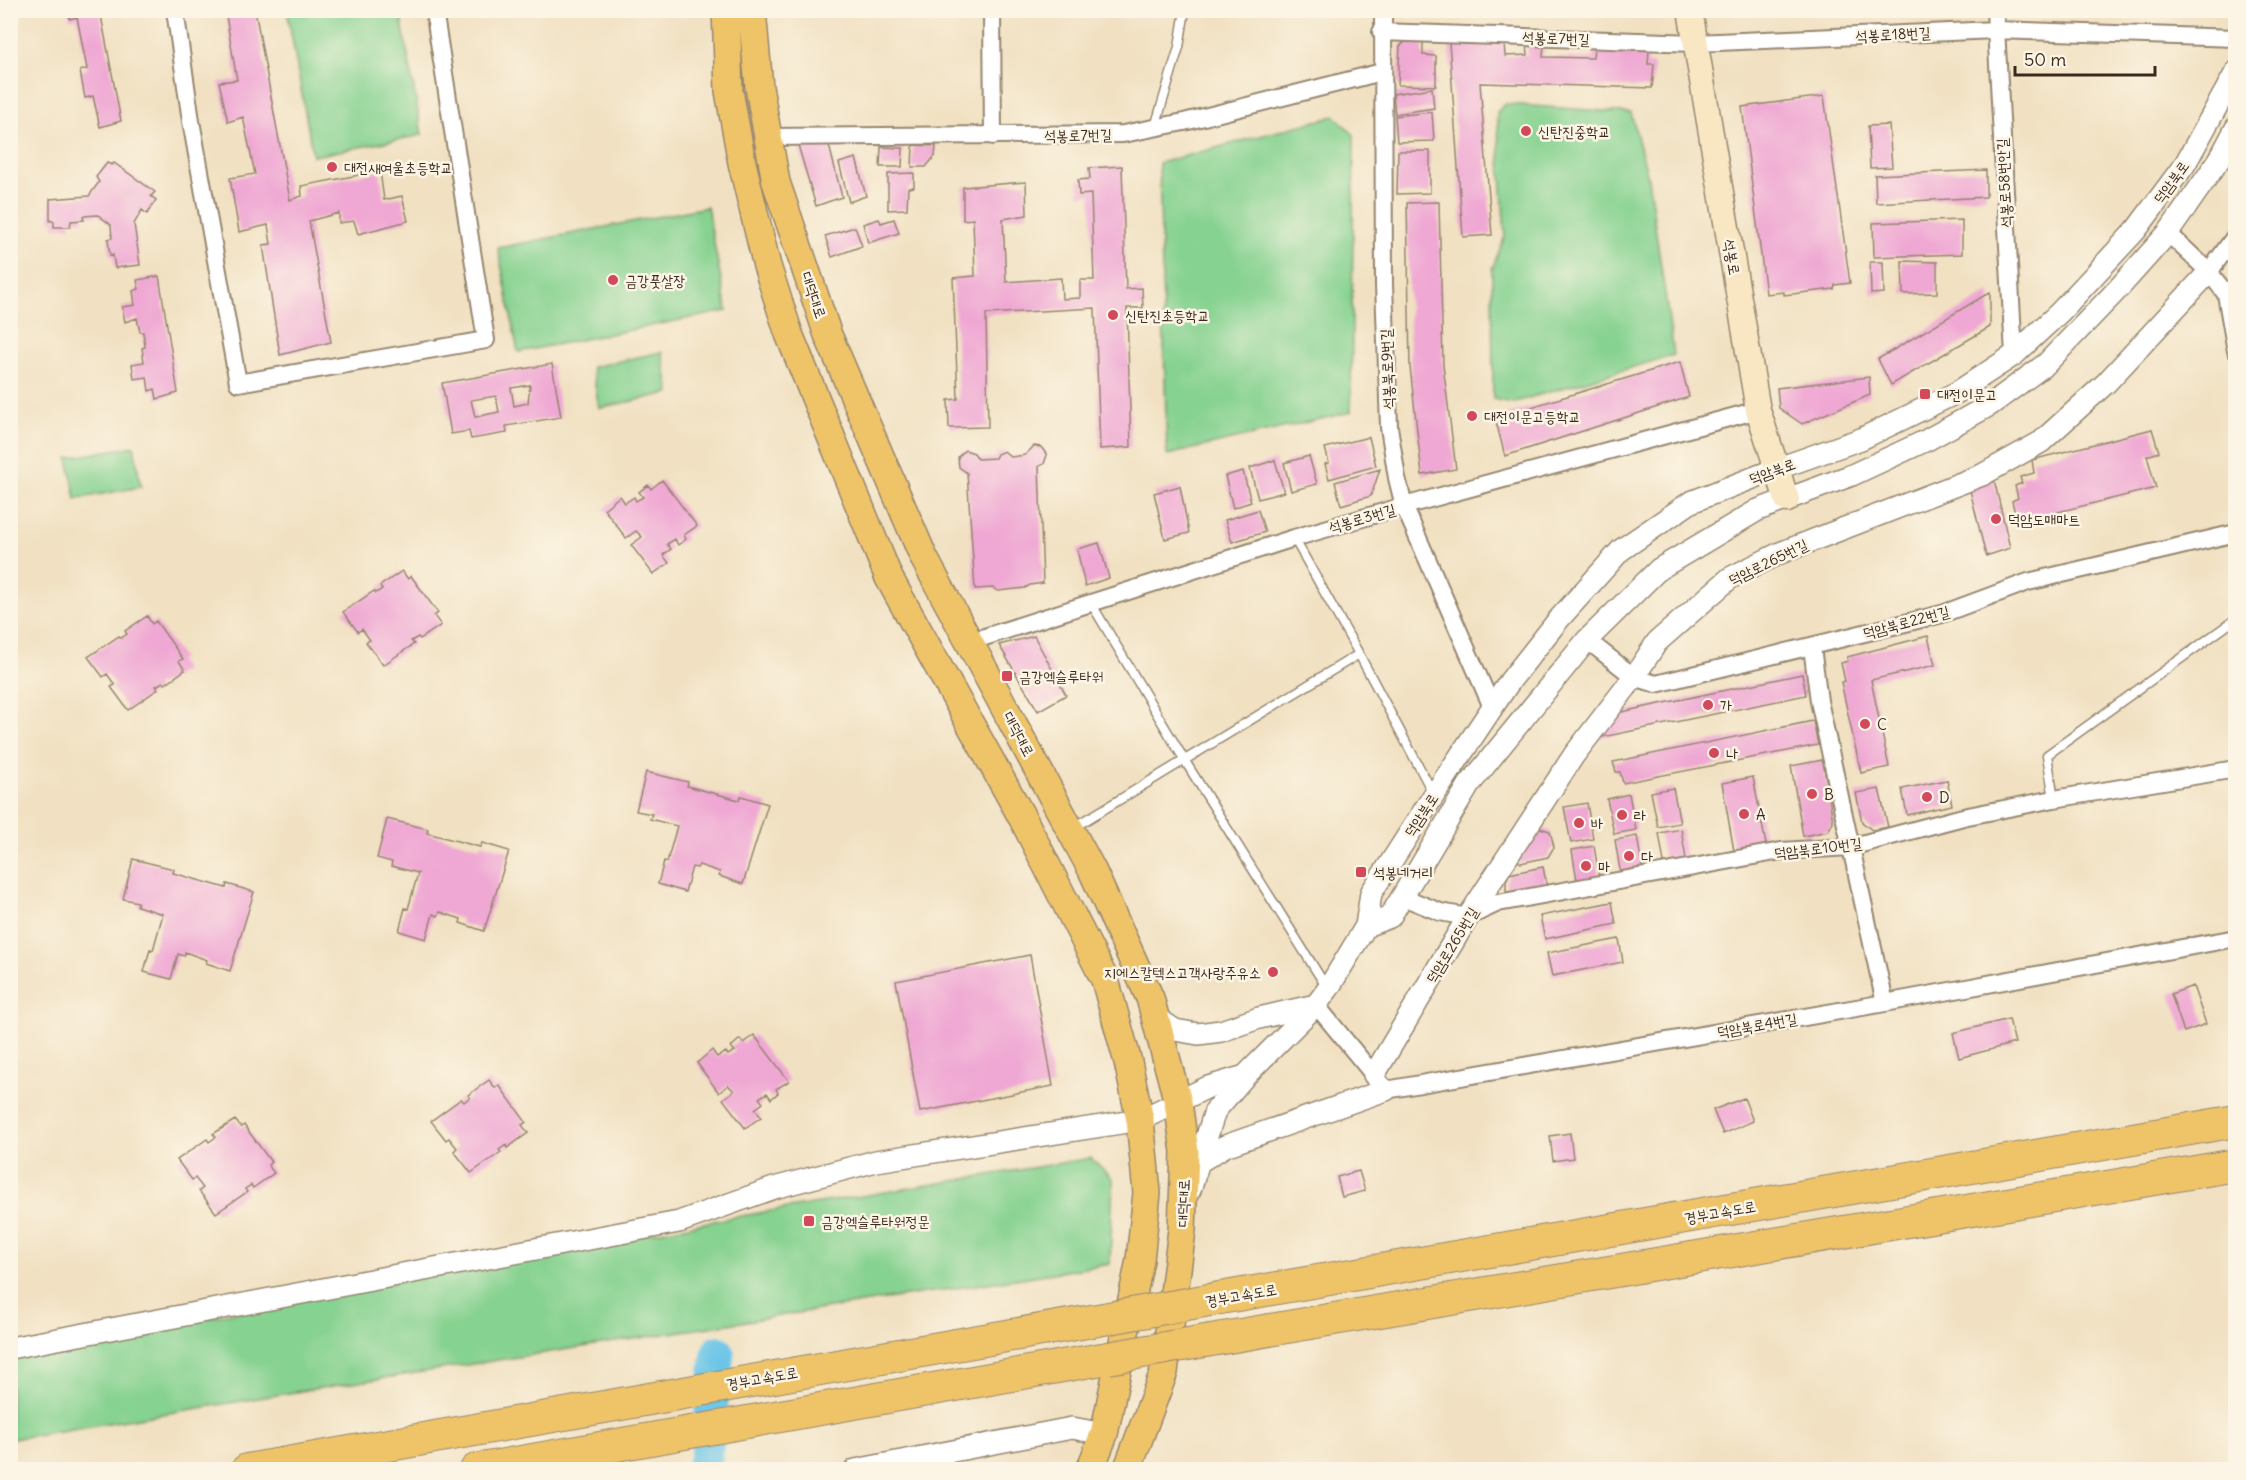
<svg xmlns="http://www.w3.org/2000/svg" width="2246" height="1480" viewBox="0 0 2246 1480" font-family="Delius,'Poor Story',sans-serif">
<rect width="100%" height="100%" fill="#fcf5e5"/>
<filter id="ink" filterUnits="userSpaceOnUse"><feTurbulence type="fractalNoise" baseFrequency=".0167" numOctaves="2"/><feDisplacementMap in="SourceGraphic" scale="12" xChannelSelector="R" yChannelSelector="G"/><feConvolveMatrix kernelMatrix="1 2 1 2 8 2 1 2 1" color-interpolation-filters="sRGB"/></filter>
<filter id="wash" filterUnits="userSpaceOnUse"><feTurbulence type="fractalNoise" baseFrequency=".008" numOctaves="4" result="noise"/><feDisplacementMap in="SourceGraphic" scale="24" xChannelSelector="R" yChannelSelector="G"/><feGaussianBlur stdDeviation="1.35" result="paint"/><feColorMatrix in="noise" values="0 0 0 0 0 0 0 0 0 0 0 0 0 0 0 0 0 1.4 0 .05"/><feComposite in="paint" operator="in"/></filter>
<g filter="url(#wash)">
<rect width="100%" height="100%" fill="#f1e1c2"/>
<path fill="#86d290" stroke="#607e57" stroke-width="1.5" d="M287,11H400L422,135L313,156Z
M1505,104L1631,113L1648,178L1674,355L1512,403L1493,399L1492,269L1505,236L1497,112Z
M1335,116L1354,135L1351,412L1167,455L1159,163Z
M707,207L727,311L518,352L498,248Z
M662,352L670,393L599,408L592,367Z
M134,446L141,487L76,499L68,458Z
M1091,1158L1113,1179L1110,1264L289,1393L11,1439V1355L735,1217Z"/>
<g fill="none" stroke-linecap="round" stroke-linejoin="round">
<path stroke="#69c4e7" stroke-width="33" d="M702,1470L706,1458L718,1352"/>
</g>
<g id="blocks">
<path fill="#efa7d3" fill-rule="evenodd" d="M68,10H100L121,121L100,127L93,96L85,98L80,71L87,69L77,17L70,19Z
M225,10H255L290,200L302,196L301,186L380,171L384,200L402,196L408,221L358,234L354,221L339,223V213L309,221L331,342L280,355L263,245L271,244L268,225L239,232L230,178L255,174L243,117L228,122L219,82L237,80Z
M1411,38H1423V55L1436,56V86L1398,85L1400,46Z
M1449,42H1504L1505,56L1528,55L1527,43H1544L1543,57L1593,58L1594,48L1649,49L1648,64H1654L1652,88L1480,83L1492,235L1463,237Z
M1432,88L1434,108L1395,114L1393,94Z
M1824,96L1850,283L1835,285L1834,289L1784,295V292L1766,294L1742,107Z
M1432,112L1434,141L1397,142L1395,116Z
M1889,125L1892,167L1870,168L1868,126Z
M798,145H829L842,197L816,206Z
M913,145L936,146L935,156L926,167H912Z
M881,147L903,148L902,167H880Z
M1398,151H1430V193L1397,194Z
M856,158L866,196L849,202L839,163Z
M107,163L112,165L114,163L155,192L151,196L156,200L147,214L142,210L134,224L140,265L115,268L113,255L110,256L108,239L112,238L111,225L98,215L83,216L84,220L71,221L70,227H54V221H50V199L89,196L99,182L96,177Z
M1122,166L1126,289L1142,288L1143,308H1127L1131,447L1100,449L1095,308L986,314L988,427L949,428L948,400L958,399L953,278L975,276L973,219L963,220V187L1026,182L1027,215L1003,219L1006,282L1061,278L1062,299L1080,298V280H1094L1091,194L1079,195L1078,180L1090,179L1089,168Z
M1986,170V197L1876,203L1875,175Z
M914,173V187L908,188L907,209L888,210V174Z
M1439,202L1443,365L1456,469L1422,475L1410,367L1407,203Z
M879,219L881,223L894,219L899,233L868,243L863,224Z
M1962,220V254L1874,257L1873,223Z
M855,227L862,246L832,257L825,236Z
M1902,261L1937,262V293L1903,294Z
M1870,262H1883L1884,293L1871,294Z
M159,276L178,393L157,399L155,389L149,391L147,377L134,379L132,364L144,362L142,348L145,347L143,332H140L137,318L125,322L122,307L135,305L133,291L139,289L137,280Z
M1990,292V327L1891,385L1878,359Z
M1680,362L1689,397L1505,456L1495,418Z
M552,364L561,417L506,426L507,433L471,439L469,431L451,434L442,383ZM530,385L528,403L514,406L511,388ZM496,396L499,412L475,417L471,400Z
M1869,377L1870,395L1802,424L1779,408L1777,388Z
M2152,429L2159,452L2147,456L2156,488L2017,522L2012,501L2018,498L2015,486L2022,483L2020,477L2034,473L2032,460Z
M1369,437L1376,466L1329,479L1325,464L1329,463L1325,448Z
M1034,446L1041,447L1047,455L1044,464L1039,466L1043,583L1030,585L1025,588L998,591L993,588L975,589L967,473L959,467L958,457L965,450L974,453L978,459L995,458L997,454L1004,451L1011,457L1025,455Z
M1309,456L1317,484L1291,491L1284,463Z
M1275,460L1284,492L1258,499L1250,468Z
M1380,469L1371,496L1341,505L1335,482Z
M1243,471L1251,502L1233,508L1225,476Z
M1993,475L2010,548L1986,556L1968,482Z
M662,480L697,526L684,535L686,539L678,545L675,539L667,544L671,549L663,555L669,563L653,574L631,545L642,537L636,531L626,538L604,509L620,496L625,503L634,497L636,501L643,497L639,492L648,485L651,489Z
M1180,486L1189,533L1165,539L1154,493Z
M1258,510L1265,532L1232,542L1225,520Z
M1099,543L1109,578L1085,586L1077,549Z
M402,571L408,579L411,576L438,613L434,616L441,625L420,639L418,637L411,641L414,644L383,665L366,642L370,640L362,629L358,632L343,612L374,591L376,593L382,589L380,586Z
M147,616L152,624L156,621L183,659L179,661L185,670L165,684L163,682L156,686L158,689L128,710L111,687L115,685L107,674L103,677L88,657L119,636L121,638L127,634L125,631Z
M1034,636L1066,695L1038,711L999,645Z
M1928,636L1935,665L1871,680L1889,767L1861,773L1841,682L1845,681L1841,663L1848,661L1847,657Z
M1802,674L1806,695L1598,738L1612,714Z
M1813,721L1818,745L1623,783L1620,772H1616L1613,762Z
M1823,760L1833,822L1828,831L1803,836L1791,766Z
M646,772L688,782L687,786L739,800L741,796L768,804L743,884L719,876L720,872L699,865L697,868L692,867L685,892L658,884L664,861L667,862L677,826L650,819L652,814L636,811Z
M1753,777L1766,845L1734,851L1722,783Z
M1947,780L1952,805L1907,815L1902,789Z
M1673,788L1680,823L1658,827L1651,792Z
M1879,789L1888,827L1872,830L1862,822L1856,793Z
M1629,794L1636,830L1614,834L1607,799Z
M1587,803L1593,839L1571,843L1564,807Z
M387,819L428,829L427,833L480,847L482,843L509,851L484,931L460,923L461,919L440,912L438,916L433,914L426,939L399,931L405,908L408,909L418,873L391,866L392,862L377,858Z
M1533,826L1550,831L1554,847L1548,857L1521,863L1514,858Z
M1681,829L1687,865L1665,869L1659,833Z
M1637,836L1643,872L1621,876L1615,840Z
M1594,846L1600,882L1578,886L1572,850Z
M133,859L174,869L173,873L226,888L227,884L254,892L230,971L206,963L207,960L185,952L184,956L178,954L171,979L144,972L150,949L153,950L163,914L137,906L138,902L123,899Z
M1543,867L1548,892L1509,896L1506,890V881L1509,874Z
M1612,902L1616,924L1545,939L1540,916Z
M1619,939L1623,962L1552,976L1547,953Z
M1030,955L1053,1086L920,1112L896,981Z
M2193,986L2206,1024L2184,1032L2171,994Z
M2009,1019L2015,1043L1959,1058L1953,1033Z
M754,1035L789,1081L776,1089L778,1093L771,1099L767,1093L759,1098L763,1103L755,1109L761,1117L745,1128L723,1099L734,1091L728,1085L719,1093L697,1063L712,1050L717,1057L726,1052L728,1055L735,1051L731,1047L740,1039L743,1043Z
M489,1080L495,1088L499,1085L526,1122L522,1125L528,1133L507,1148L506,1145L499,1150L501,1152L471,1173L454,1151L457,1148L449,1138L446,1140L431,1121L461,1099L464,1102L470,1097L468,1095Z
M1744,1098L1753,1121L1723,1134L1713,1110Z
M235,1120L241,1127L244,1125L271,1162L268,1165L274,1173L253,1188L251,1185L245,1189L247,1192L216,1213L199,1191L203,1188L195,1178L192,1180L177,1160L207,1139L209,1142L216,1137L213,1134Z
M1570,1133L1573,1158L1553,1161L1550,1136Z
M1359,1171L1365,1191L1342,1197L1337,1177Z"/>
</g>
</g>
<g filter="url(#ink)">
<use href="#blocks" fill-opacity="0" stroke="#968670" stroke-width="1.5"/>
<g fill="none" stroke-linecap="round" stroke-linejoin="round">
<g stroke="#968670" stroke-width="11">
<path id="service" d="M1155,127L1179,47L1185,10
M1294,538L1359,654L1433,793
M1091,603L1185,761L1327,988
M2054,799L2047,755L2236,619
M1073,828L1359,654"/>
</g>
<g stroke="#968670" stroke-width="20">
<path id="minor" d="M175,10L191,121L238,383L486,340L434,10
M992,10L993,136
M1383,10L1384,284L1389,427L1397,478L1404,506L1492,707
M1995,10L2014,355
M1381,32L1695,43L1996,30L2236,38
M767,137L1123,134L1184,122L1382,72
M2168,233L2209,272L2226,294L2236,351
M2209,272L2236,235
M1587,640L1634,677L1656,684L1942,614L2028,582L2236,533
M969,642L1294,538L1404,506L1758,410
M1812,647L1819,701L1885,1003
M1403,897L1440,912L1468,917L1498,903L1781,851L1850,847L1963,817L2054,799L2236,769
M1316,1005L1386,1090L1885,1003L2236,938"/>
</g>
<g stroke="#968670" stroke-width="24">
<path id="tertiary" d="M1366,926L1390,917L1469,785L1587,640L1659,569L1758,510L1852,475L1927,440L1990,405L2046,364L2118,289L2168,233L2219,160L2236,128
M1155,1017L1175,1030L1198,1034L1221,1031L1259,1018L1316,1005
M1374,1075L1468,917L1574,755L1634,677L1657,642L1730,578L1780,553L1982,475L2041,442L2106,383L2209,272
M1199,1162L1225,1146L1386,1090
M1190,1190L1215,1111L1245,1076L1316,1005L1328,989L1366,926L1371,893L1434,795L1510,681L1559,619L1621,550L1691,502L1776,469L1861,439L1956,393L2014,355L2060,312L2136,230L2185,164L2236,72
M10,1348L679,1222L774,1188L876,1161L1140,1120L1208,1087L1245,1076
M855,1470L1072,1428L1104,1434"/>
</g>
<g stroke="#968670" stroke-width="27">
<path id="secondary" d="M1690,10L1758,410L1787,500"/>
</g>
<g stroke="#968670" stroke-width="30">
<path id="primary" d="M726,10L729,91L742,163L767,266L789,334L889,578L1023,819L1105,980L1128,1062L1140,1120L1147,1193L1140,1260L1104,1434L1090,1470
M752,10L759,87L776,182L828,335L924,558L1092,870L1150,998L1178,1102L1185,1152L1182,1230L1164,1372L1127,1470"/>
</g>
<g stroke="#968670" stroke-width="34">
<path id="motorway" d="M1220,1298L2236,1121
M1211,1340L2236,1165
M247,1470L1109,1318
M476,1470L1108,1358"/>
</g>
<use href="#service" stroke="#fff" stroke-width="8"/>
<use href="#minor" stroke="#fff" stroke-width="16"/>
<use href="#tertiary" stroke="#fff" stroke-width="21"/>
<use href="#secondary" stroke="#f9e7c3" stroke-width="24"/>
<use href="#primary" stroke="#efc469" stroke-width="27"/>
<use href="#motorway" stroke="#efc469" stroke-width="32"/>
<g stroke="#968670" stroke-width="34" stroke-linecap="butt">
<path id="motorway-bridge" d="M1109,1318L1220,1298
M1108,1358L1211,1340"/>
</g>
<use href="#motorway-bridge" stroke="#efc469" stroke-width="32"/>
</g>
</g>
<g fill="#d1495b" stroke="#fcf5e5" stroke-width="2">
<circle cx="1526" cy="131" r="6"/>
<circle cx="332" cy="167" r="6"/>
<circle cx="613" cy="280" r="6"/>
<circle cx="1113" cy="315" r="6"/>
<rect x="1919" y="388" width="12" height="12" rx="3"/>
<circle cx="1472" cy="416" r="6"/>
<circle cx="1996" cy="519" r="6"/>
<rect x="1001" y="670" width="12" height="12" rx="3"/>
<circle cx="1708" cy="705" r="6"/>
<circle cx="1865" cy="724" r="6"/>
<circle cx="1714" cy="753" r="6"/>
<circle cx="1812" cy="794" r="6"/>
<circle cx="1927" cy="797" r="6"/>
<circle cx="1744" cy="814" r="6"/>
<circle cx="1622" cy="815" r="6"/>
<circle cx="1579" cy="823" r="6"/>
<circle cx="1629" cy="856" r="6"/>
<circle cx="1586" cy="866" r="6"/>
<rect x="1355" y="866" width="12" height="12" rx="3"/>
<circle cx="1273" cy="972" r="6"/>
<rect x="803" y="1215" width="12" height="12" rx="3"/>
</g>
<g text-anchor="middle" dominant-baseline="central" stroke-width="5" stroke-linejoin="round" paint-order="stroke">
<g font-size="15" fill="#3b2a1e" stroke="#fcf5e5">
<text transform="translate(1893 34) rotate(-3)">석봉로18번길</text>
<text transform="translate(1556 38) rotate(2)">석봉로7번길</text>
<text transform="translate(1078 135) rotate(-1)">석봉로7번길</text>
<text transform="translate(2171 182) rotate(-54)">덕암북로</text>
<text transform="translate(2004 183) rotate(-93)">석봉로58번안길</text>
<text transform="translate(1732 257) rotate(80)">석봉로</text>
<text transform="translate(814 295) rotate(71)">대덕대로</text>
<text transform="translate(1387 369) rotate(-92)">석봉북로9번길</text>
<text transform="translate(1772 471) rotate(-20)">덕암북로</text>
<text transform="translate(1362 518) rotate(-16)">석봉로3번길</text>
<text transform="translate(1768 562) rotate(-26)">덕암로265번길</text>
<text transform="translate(1906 622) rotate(-15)">덕암북로22번길</text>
<text transform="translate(1019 734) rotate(62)">대덕대로</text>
<text transform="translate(1421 815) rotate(-57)">덕암북로</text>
<text transform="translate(1818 848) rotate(-7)">덕암북로10번길</text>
<text transform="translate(1452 945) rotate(-59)">덕암로265번길</text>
<text transform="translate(1757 1025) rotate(-10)">덕암북로4번길</text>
<text transform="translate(1183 1203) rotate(-88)">대덕대로</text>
<text transform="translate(1720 1212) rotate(-10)">경부고속도로</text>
<text transform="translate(1241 1295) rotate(-10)">경부고속도로</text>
<text transform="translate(762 1378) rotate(-10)">경부고속도로</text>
</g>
<g font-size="15" fill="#3b2a1e" stroke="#fcf5e5" text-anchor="start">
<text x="1538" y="131">신탄진중학교</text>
<text x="344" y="167">대전새여울초등학교</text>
<text x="625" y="280">금강풋살장</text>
<text x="1125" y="315">신탄진초등학교</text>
<text x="1937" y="394">대전이문고</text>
<text x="1484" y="416">대전이문고등학교</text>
<text x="2008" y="519">덕암도매마트</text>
<text x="1019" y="676">금강엑슬루타워</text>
<text x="1720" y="705">가</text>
<text x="1877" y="724">C</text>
<text x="1726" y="753">나</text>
<text x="1824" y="794">B</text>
<text x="1939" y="797">D</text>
<text x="1756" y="814">A</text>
<text x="1634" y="815">라</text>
<text x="1591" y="823">바</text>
<text x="1641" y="856">다</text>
<text x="1598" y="866">마</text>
<text x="1373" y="872">석봉네거리</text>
<text x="1261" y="972" text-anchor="end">지에스칼텍스고객사랑주유소</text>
<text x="821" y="1221">금강엑슬루타워정문</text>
</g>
</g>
<rect width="2246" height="1480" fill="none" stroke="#fcf5e5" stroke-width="36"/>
<path d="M2015 66v9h140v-9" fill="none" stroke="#3b2a1e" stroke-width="3"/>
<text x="2024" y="66" font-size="18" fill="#3b2a1e" stroke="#fcf5e5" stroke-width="4.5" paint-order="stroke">50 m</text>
</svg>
